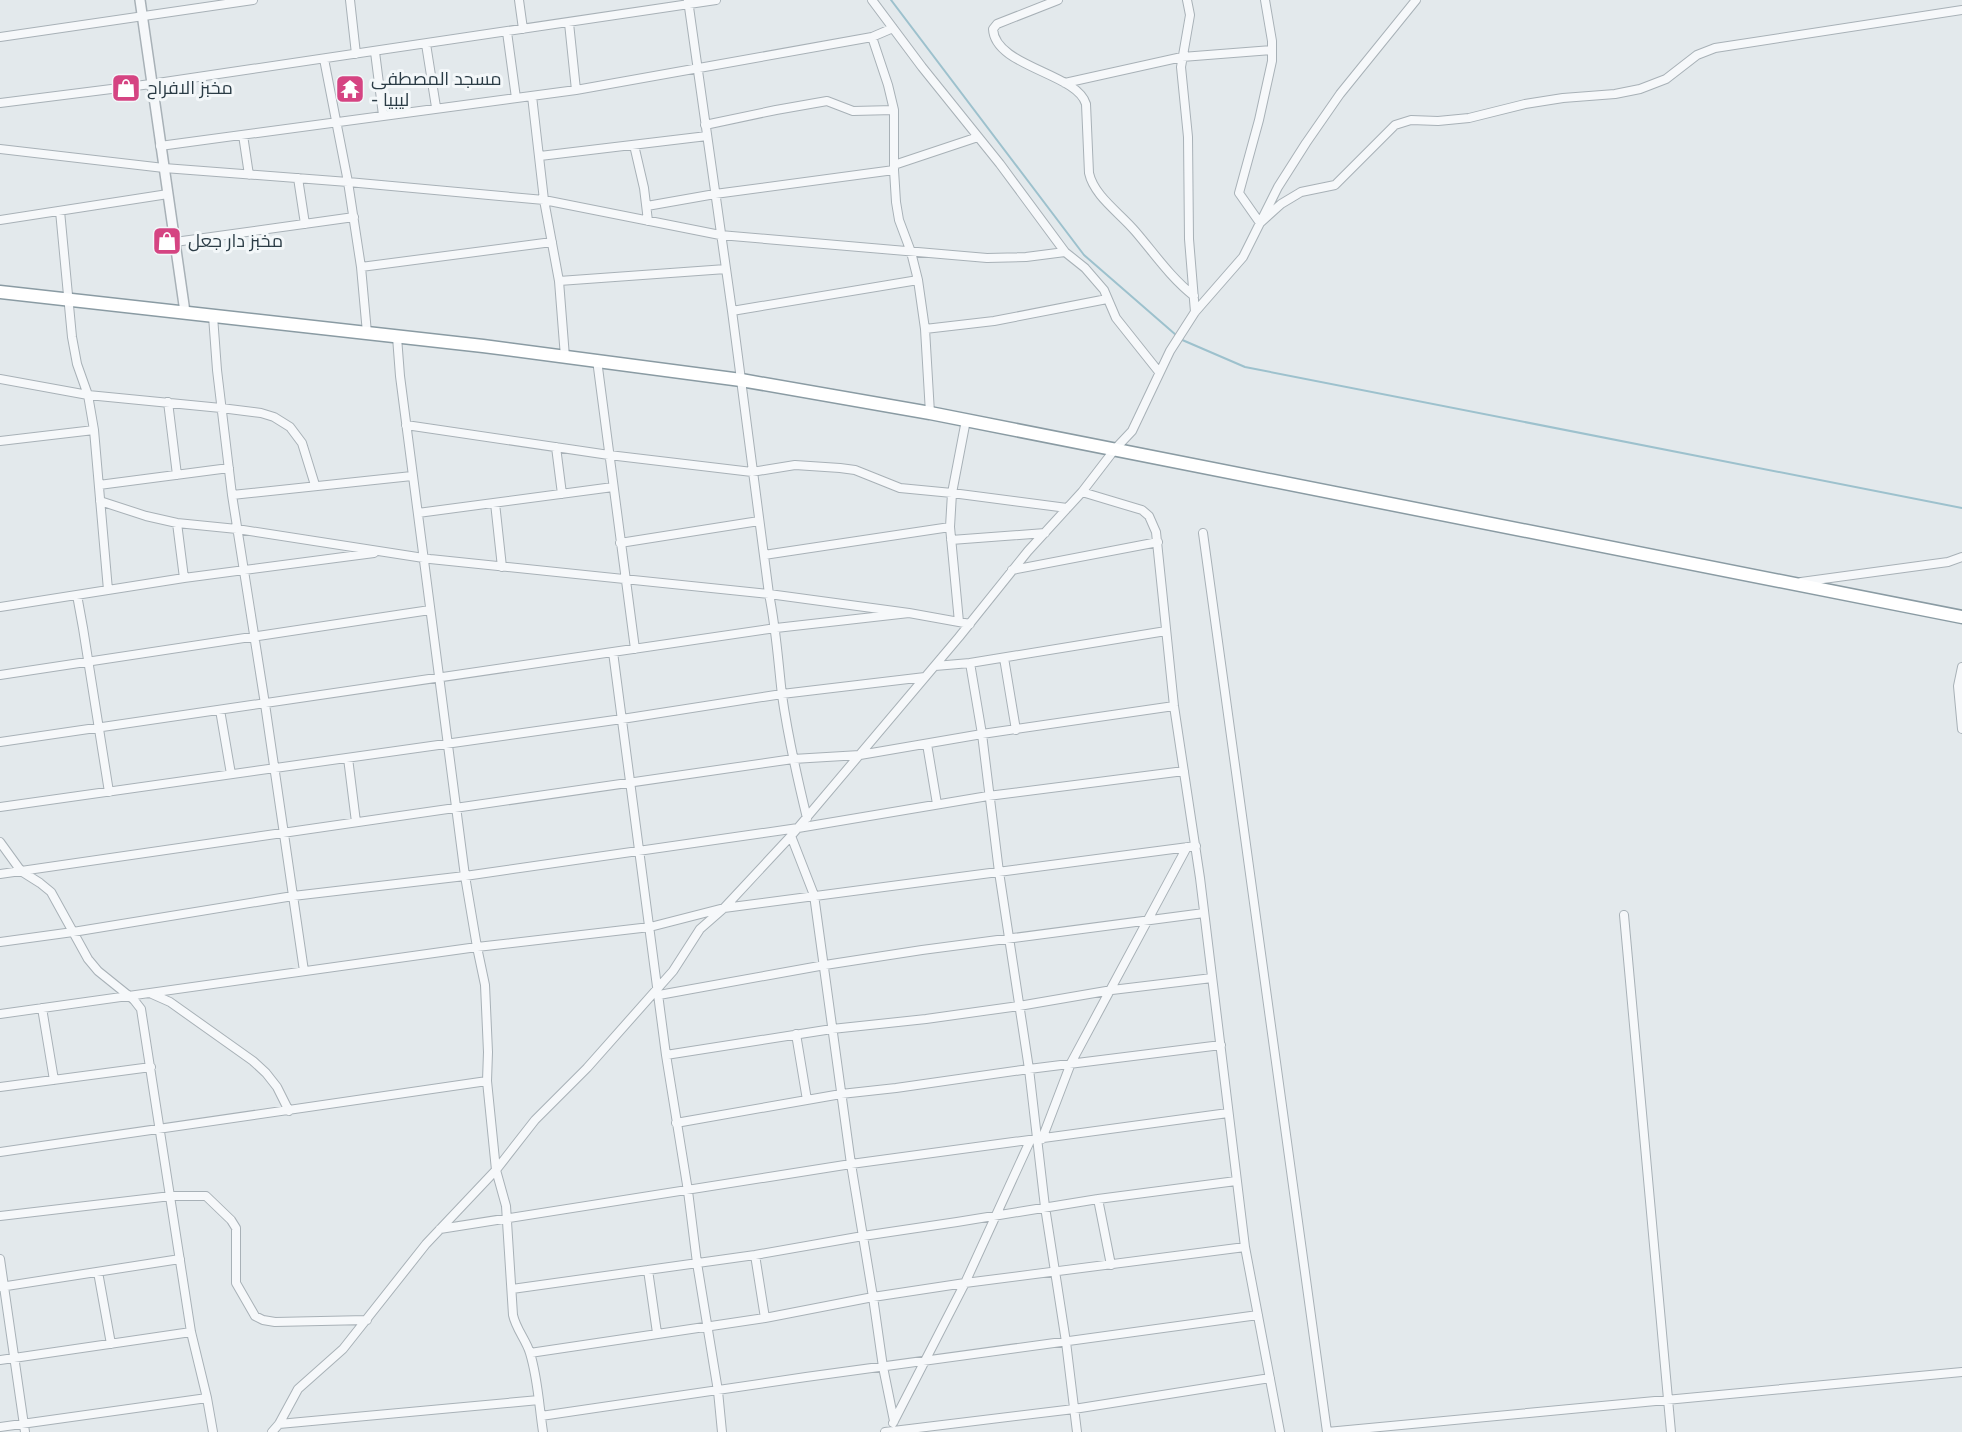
<svg xmlns="http://www.w3.org/2000/svg" width="1962" height="1432" viewBox="0 0 1962 1432" font-family="'Fira Sans',Cairo,sans-serif">
<rect width="100%" height="100%" fill="#e3e9ec"/>
<g fill="none" stroke-linecap="round" stroke-linejoin="round">
<path stroke="#9dc1cd" stroke-width="2" d="M891,0L1084,255L1176,335
M1180,339L1245,367L1962,508"/>
<g stroke="#a8b1b7" stroke-width="10">
<path id="minor" d="M350,0L356,54
M519,0L523,29
M688,0L732,311L769,594C776,628 778,660 782,695C788,737 797,777 807,818
M872,0L922,67L1000,164L1065,252L1085,268L1104,290L1116,318L1159,372
M1058,0L997,24L993,29C995,67 1077,73 1086,104L1089,173C1094,196 1120,213 1135,231C1154,253 1170,277 1194,296
M1187,0L1190,15L1181,67L1188,137L1189,239L1195,312
M1265,0L1272,41V61L1259,120L1239,193L1260,223L1281,204L1301,192L1335,185L1395,125L1411,120L1438,121L1469,118L1525,104L1563,98L1615,94L1640,89L1666,79L1697,55L1715,48L1962,10
M569,23L576,90
M507,32L516,98
M0,37L253,0
M872,37L888,85L894,110V170L896,202L899,220L911,252L918,280L925,329L930,413
M426,44L436,107
M375,52L383,115
M324,59L348,182L361,267L367,333
M1065,83L1182,57L1272,50
M532,96L544,200L559,281L565,357
M0,103L151,84L716,0
M705,125L776,110L827,101L853,111L894,110
M243,135L249,175
M634,145L644,188L648,221
M160,146L576,90L872,37L893,28
M0,149L164,168L348,182L544,200L720,235L987,258L1026,257L1065,252
M540,156L707,136
M894,165L978,137
M298,178L305,224
M647,206L715,194L894,170
M60,211L72,337L77,364L88,395L94,430L108,590
M0,220L168,194
M175,242L354,217
M361,267L552,242
M559,281L726,269
M732,311L918,280
M213,316L217,370L232,495L265,704L304,971
M925,329L994,321L1107,299
M397,337L400,376L465,876L477,947L485,985L488,1052L487,1081L496,1170L506,1206L513,1315C516,1329 526,1340 530,1353C538,1379 539,1406 543,1432
M597,360L635,649
M0,379L88,395L221,408L261,413L274,417L290,427L302,443L315,485
M168,402L177,475
M406,425L609,455L752,472L795,465L840,468L855,470L900,488L952,493L1067,508
M0,441L94,430
M556,447L562,494
M99,485L229,468
M1082,492L1142,510L1149,516L1156,532L1174,706L1200,878L1245,1247L1280,1432
M232,495L412,476
M100,501L146,516L177,523L237,529L430,559L769,594L909,613L970,624
M495,503L502,567
M418,513L613,487
M177,523L184,578
M1203,533L1327,1432
M951,540L1045,533
M620,543L759,521
M764,555L950,527
M1012,570L1158,542
M1801,582L1948,562L1962,557
M77,595L83,628L109,792
M0,607L184,578L374,553
M959,622L950,527L952,493L966,420
M613,652L666,1055L688,1191L697,1263L718,1391L722,1432
M1004,658L1016,730
M970,663L982,734L999,872L1029,1069L1045,1207L1066,1342L1077,1432
M935,666L970,663L1166,631
M1962,667L1958,686L1962,729
M0,675L430,610
M220,710L231,774
M0,742L776,628L909,613
M927,744L937,804
M348,758L356,822
M0,807L622,719L782,694L925,677
M791,836L814,895L851,1164L873,1297L883,1367L894,1421
M0,842L21,871L40,883L51,892L88,959L98,971L134,1000L141,1009L191,1332L207,1398L213,1432
M0,874L793,759L860,755L982,734L1174,706
M1624,915L1671,1432
M0,942L73,932L293,896L465,876L798,828L988,796L1184,771
M152,994L170,1002L253,1061L266,1073L277,1087L289,1111
M659,995L825,965L922,950L1204,913
M42,1008L54,1080
M0,1014L477,947L650,927L724,908L1196,846
M796,1034L807,1100
M666,1055L832,1029L926,1019L1019,1006L1112,990L1212,978
M0,1087L151,1067
M676,1123L841,1094L896,1088L1029,1069L1221,1045
M1042,1139L1071,1063L1187,847
M0,1152L487,1081
M1098,1199L1111,1265
M0,1216L171,1196H206L231,1220L236,1228V1283L255,1316L263,1320L275,1322L367,1320
M440,1229L851,1164L1228,1113
M755,1255L765,1318
M0,1259L25,1432
M648,1270L657,1333
M98,1272L111,1344
M0,1287L180,1259
M512,1289L755,1255L863,1236L957,1222L1098,1199L1236,1181
M530,1353L765,1318L873,1297L965,1283L1245,1247
M0,1360L191,1332
M541,1416L806,1377L1258,1315
M893,1423L965,1283L1030,1141
M279,1424L539,1400
M0,1427L207,1398
M272,1432L279,1424L298,1389L343,1349L426,1244L496,1170L535,1120L587,1068L673,971L700,929L724,908L791,836L959,637L1028,551L1082,492L1115,449L1132,431L1170,351L1195,312L1243,257L1278,187L1306,143L1340,94L1416,0
M885,1432L1074,1409L1270,1378
M1327,1432L1962,1372"/>
</g>
<g stroke="#a8b1b7" stroke-width="12">
<path id="tertiary" d="M140,0L185,312"/>
</g>
<g stroke="#8a9ba3" stroke-width="15">
<path id="trunk" d="M0,292L483,346L741,380L930,413L1962,617"/>
</g>
<use href="#minor" stroke="#f6f8fa" stroke-width="8"/>
<use href="#tertiary" stroke="#f6f8fa" stroke-width="9"/>
<use href="#trunk" stroke="#fff" stroke-width="12"/>
</g>
<defs>
<g id="shop-square" transform="scale(1.5)"><rect x="-9" y="-9" width="18" height="18" rx="4" fill="#d54482" stroke="#f3f7f9"/><path d="M-5-2.5h2.3a2.7 3.5 0 0 1 5.4 0H5L5.5 6h-11ZM-1.5-2.5h3a1.5 2.3 0 0 0-3 0Z" fill="#fff"/></g>
<g id="temple-square" transform="scale(1.5)"><rect x="-9" y="-9" width="18" height="18" rx="4" fill="#d54482" stroke="#f3f7f9"/><path d="M0-6L5-2H3V0L6.5 2.5H4V6H1.5V3h-3V6H-4V2.5H-6.5L-3 0V-2H-5Z" fill="#fff"/></g>
</defs>
<g fill-rule="evenodd">
<use href="#shop-square" x="126" y="88"/>
<use href="#temple-square" x="350" y="89"/>
<use href="#shop-square" x="167" y="241"/>
</g>
<g text-anchor="middle" dominant-baseline="central" stroke-width="6" stroke-linejoin="round" paint-order="stroke">
<g font-size="18" fill="#2a3b45" stroke="#f3f7f9" text-anchor="start">
<text x="371" y="79">مسجد المصطفى<tspan x="371" dy="21">- ليبيا</tspan></text>
<text x="147" y="88">مخبز الافراح</text>
<text x="188" y="241">مخبز دار جعل</text>
</g>
</g>
</svg>
